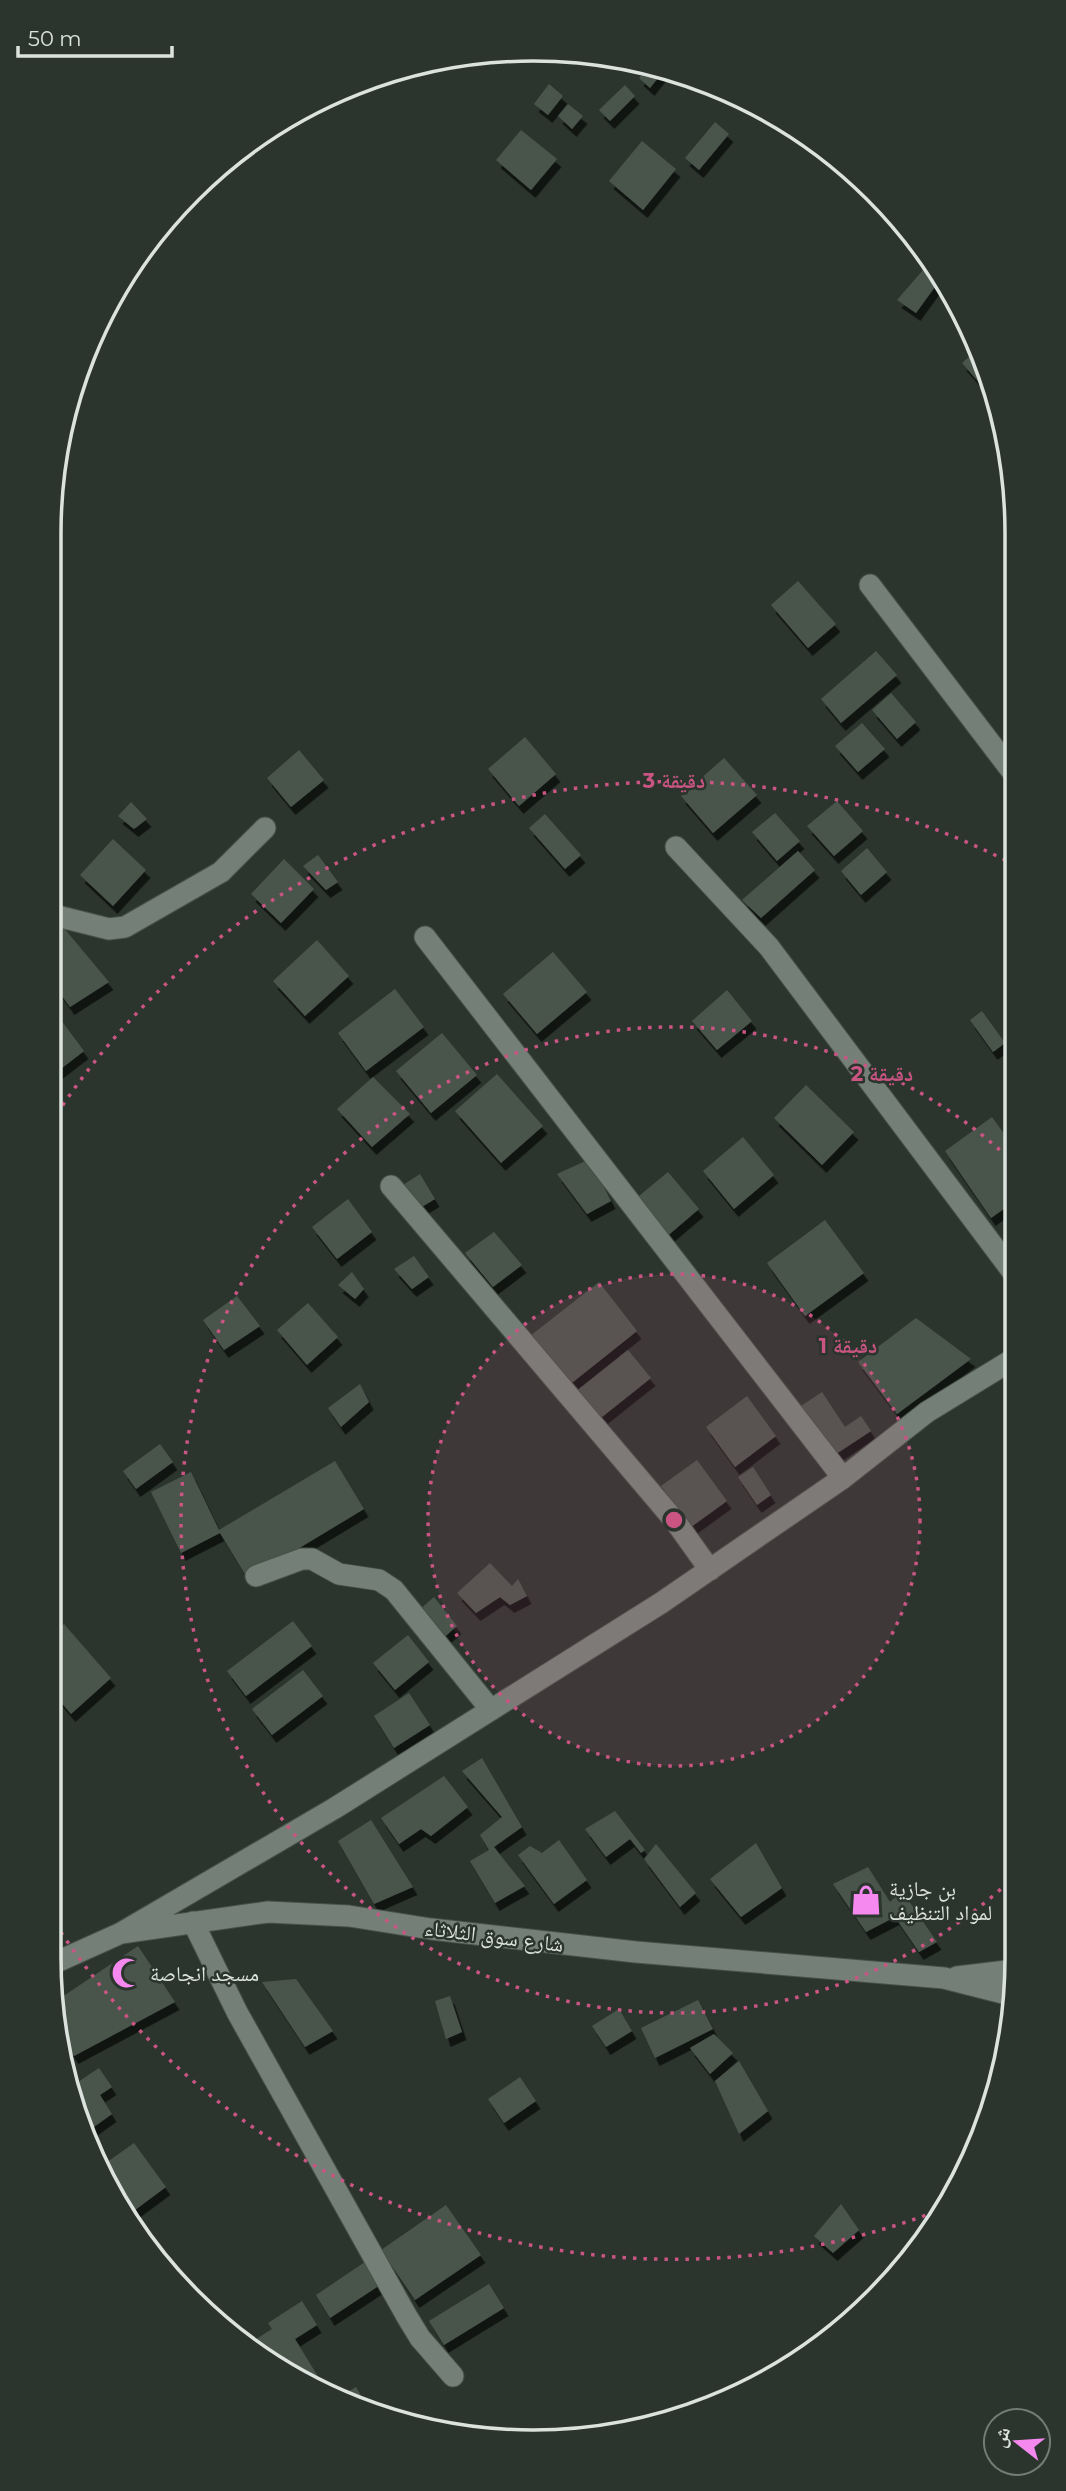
<svg xmlns="http://www.w3.org/2000/svg" width="1066" height="2491" viewBox="0 0 1066 2491" font-family="Montserrat,'Noto Naskh Arabic',sans-serif">
<defs>
<filter id="shadow"><feDropShadow dx="4.5" dy="8" stdDeviation="0" flood-color="#0009"/></filter>
</defs>
<rect width="100%" height="100%" fill="#2b352e"/>
<path fill="#4a554c" filter="url(#shadow)" d="M649,66L665,69L650,88L639,78Z
M549,84L563,96L548,115L534,104Z
M625,85L635,96L610,121L599,110Z
M568,104L583,116L572,129L558,116Z
M715,122L729,134L699,170L685,158Z
M521,130L557,159L531,190L496,160Z
M642,141L676,169L643,210L609,181Z
M923,270L937,284L916,313L897,300Z
M977,350L987,384L983,387L962,363Z
M798,581L836,624L808,648L771,605Z
M876,651L897,675L841,723L821,699Z
M891,693L916,722L897,739L872,710Z
M862,723L885,749L858,772L835,746Z
M525,737L556,774L519,806L488,769Z
M299,750L324,780L291,807L267,778Z
M724,758L757,795L713,833L681,796Z
M837,801L863,831L834,856L807,826Z
M131,802L147,819L134,829L118,816Z
M775,813L800,841L777,861L752,832Z
M545,814L581,855L565,869L529,828Z
M113,839L146,870L113,906L80,875Z
M867,848L887,872L861,895L841,871Z
M798,851L815,870L761,918L742,900Z
M318,855L338,882L326,890L303,866Z
M284,859L314,889L281,923L251,894Z
M63,927L109,982L70,1007L49,978V937Z
M317,940L349,976L305,1016L273,981Z
M553,952L587,992L537,1034L503,994Z
M395,989L424,1027L366,1071L338,1033Z
M727,990L752,1021L717,1050L692,1021Z
M49,1004L84,1051L49,1078Z
M982,1011L1005,1043L993,1052L970,1020Z
M442,1033L477,1075L431,1113L396,1071Z
M497,1074L543,1126L501,1163L455,1111Z
M373,1077L410,1114L372,1147L337,1109Z
M806,1085L854,1132L822,1165L774,1118Z
M992,1117L1015,1149V1201L991,1218L945,1151Z
M743,1137L774,1175L734,1209L703,1171Z
M590,1159L611,1201L587,1214L557,1174Z
M668,1172L699,1209L665,1238L633,1201Z
M420,1174L435,1199L420,1208L403,1185Z
M348,1199L372,1232L337,1259L312,1227Z
M825,1220L864,1273L805,1316L767,1263Z
M494,1232L522,1265L493,1287L465,1253Z
M414,1256L429,1277L412,1289L394,1269Z
M352,1272L364,1289L355,1299L338,1285Z
M599,1282L637,1331L568,1386L530,1336Z
M237,1296L260,1326L224,1350L203,1320Z
M308,1303L338,1337L307,1365L277,1330Z
M916,1318L971,1359L897,1414L858,1362Z
M628,1350L651,1378L597,1421L574,1393Z
M360,1384L369,1402L341,1427L328,1408Z
M822,1392L845,1427L861,1416L871,1431L830,1458L798,1408Z
M747,1396L776,1436L735,1467L706,1427Z
M160,1444L173,1462L136,1489L123,1471Z
M697,1460L727,1501L691,1527L661,1486Z
M335,1461L364,1509L248,1579L220,1533L181,1553L151,1492L191,1472L219,1530Z
M753,1467L771,1495L757,1505L738,1477Z
M490,1563L512,1586L518,1579L527,1596L510,1605L500,1597L476,1613L457,1593Z
M434,1597L457,1626L441,1640L417,1612Z
M293,1621L312,1646L246,1696L227,1671Z
M64,1624L111,1678L71,1714L49,1688V1637Z
M408,1635L429,1662L395,1690L373,1663Z
M303,1670L323,1696L272,1735L252,1709Z
M409,1693L430,1725L394,1748L374,1716Z
M482,1758L522,1827L494,1847L525,1886L495,1903L470,1861L489,1850L480,1835L502,1817L462,1771Z
M444,1776L468,1807L431,1836L421,1829L399,1844L381,1818Z
M615,1811L645,1850L641,1853L630,1839L606,1857L585,1829Z
M371,1820L413,1887L374,1904L338,1841Z
M559,1840L587,1880L554,1904L518,1855L530,1846L542,1853Z
M756,1843L782,1888L741,1917L710,1879Z
M656,1844L696,1893L680,1907L644,1859Z
M868,1867L890,1902L902,1891L937,1942L919,1952L895,1917L866,1932L833,1884Z
M138,1946L175,2002L74,2056L62,2039L56,2001Z
M296,1979L333,2031L305,2047L262,1982Z
M450,1996L462,2032L446,2039L435,2001Z
M698,2000L713,2029L655,2058L641,2028Z
M619,2009L632,2031L606,2047L592,2026Z
M714,2034L733,2053L710,2074L690,2048Z
M739,2061L768,2111L739,2134L715,2081Z
M99,2068L112,2087L100,2095L112,2114L84,2134L75,2114L71,2093L78,2089L75,2084Z
M520,2077L536,2101L504,2123L488,2099Z
M134,2143L166,2187L135,2210L103,2165Z
M841,2204L859,2230L833,2253L814,2236Z
M446,2205L481,2255L415,2300L381,2250Z
M371,2258L386,2281L330,2318L316,2295Z
M489,2284L504,2308L444,2345L429,2321Z
M302,2301L317,2325L295,2339L327,2391L291,2377L250,2343L272,2329L268,2323Z
M356,2387L367,2406L341,2396Z"/>
<g fill="none" stroke-linecap="round" stroke-linejoin="round">
<g stroke="#48504a" stroke-width="23">
<path id="minor" d="M870,585L1014,774
M676,847L769,947L1015,1275
M49,914L109,929L125,927L221,872L265,828
M425,937L843,1478
M391,1186L675,1521L710,1570
M256,1576L302,1559H312L339,1574L379,1580L394,1590L491,1710
M193,1922L237,2012L406,2315L420,2338L453,2376
M121,1933L335,1808L661,1603L843,1478L927,1412L1015,1358
M50,1965L121,1933L268,1912L349,1916L431,1929L636,1952L944,1978L1011,1995
M957,1977L1015,1970"/>
</g>
<use href="#minor" stroke="#748077" stroke-width="21"/>
</g>
<circle cx="674" cy="1520" r="246" fill="#ca5582" fill-opacity=".12"/>
<g fill="none" stroke="#ca5582" stroke-width="3.5" stroke-dasharray="3.5 7">
<circle cx="674" cy="1520" r="246"/>
<path d="M1016 1875A493 493 0 1 1 1013 1162"/>
<path d="M945 2208A739 739 0 0 1 51 1917M51 1123A739 739 0 0 1 1009 862"/>
</g>
<defs>
<g id="shop-bare" transform="scale(2.415)"><path d="M-5-2.5h2.3a2.7 3.5 0 0 1 5.4 0H5L5.5 6h-11ZM-1.5-2.5h3a1.5 2.3 0 0 0-3 0Z" fill="#f589ef" stroke="#2b352e" stroke-width="2.5" paint-order="stroke"/></g>
<g id="mosque-bare" transform="scale(2.415)"><path d="M3.5-4.9A6 6 0 1 0 3.5 4.9A5 5 0 1 1 3.5-4.9Z" fill="#f589ef" stroke="#2b352e" stroke-width="2.5" paint-order="stroke"/></g>
</defs>
<g fill-rule="evenodd">
<use href="#shop-bare" x="866" y="1900"/>
<use href="#mosque-bare" x="127" y="1973"/>
</g>
<g text-anchor="middle" dominant-baseline="central" stroke-width="5" stroke-linejoin="round" paint-order="stroke">
<g font-size="21" fill="#dce3de" stroke="#2b352e" text-anchor="start">
<text x="889" y="1888">بن جازية<tspan x="889" dy="24">لمواد التنظيف</tspan></text>
<text x="150" y="1973">مسجد انجاصة</text>
</g>
<g font-size="21" fill="#dce3de" stroke="#2b352e">
<text transform="translate(494 1936) rotate(7)">شارع سوق الثلاثاء</text>
</g>
</g>
<path d="M0 0H1066V2491H0ZM533 61H533A472 472 0 0 1 1005 533V1958A472 472 0 0 1 533 2430H533A472 472 0 0 1 61 1958V533A472 472 0 0 1 533 61Z" fill="#2b352e" fill-rule="evenodd"/>
<path fill="none" stroke="#dce3de" stroke-width="3.5" d="M533 61H533A472 472 0 0 1 1005 533V1958A472 472 0 0 1 533 2430H533A472 472 0 0 1 61 1958V533A472 472 0 0 1 533 61Z"/>
<circle cx="674" cy="1520" r="10" fill="#ca5582" stroke="#2b352e" stroke-width="3.5"/>
<g font-size="21" text-anchor="middle" font-weight="bold" fill="#ca5582" stroke="#2b352e" stroke-width="5" stroke-linejoin="round" paint-order="stroke">
<text x="674" y="788">3 دقيقة</text>
<text x="882" y="1081">2 دقيقة</text>
<text x="848" y="1353">1 دقيقة</text>
</g>
<g transform="translate(1017 2442) rotate(287)"><circle r="33" fill="#2b352e" stroke="#727b74" stroke-width="2"/>
<path d="M0-5L12 26L0 18L-12 26Z" fill="#f589ef"/>
<text y="-10" font-size="19" font-weight="bold" text-anchor="middle" fill="#dce3de">ش</text>
</g>
<path d="M18 46v10h154v-10" fill="none" stroke="#dce3de" stroke-width="3.5"/>
<text x="28" y="46" font-size="21" fill="#dce3de" stroke="#2b352e" stroke-width="5" paint-order="stroke">50 m</text>
</svg>
